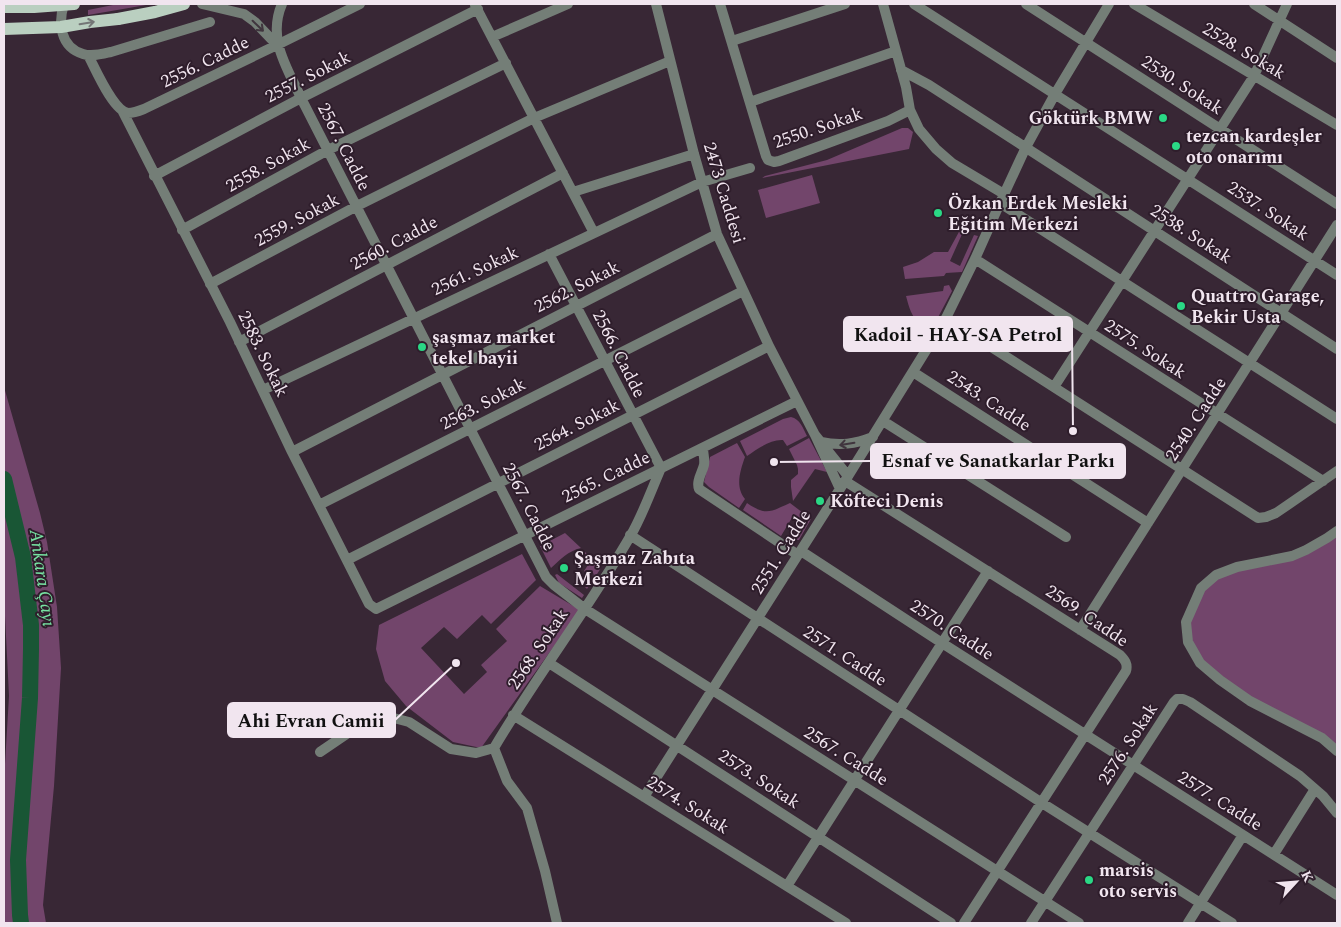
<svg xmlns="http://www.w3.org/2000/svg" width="1341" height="927" viewBox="0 0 1341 927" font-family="Spectral,serif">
<rect width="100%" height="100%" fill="#382735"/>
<path fill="#72456b" d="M118,4H152L88,15V10Z
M902,128H908L913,132L909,149L762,178L765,176L827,160Z
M812,175L820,203L766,218L758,190Z
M960,230L963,232L950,261L960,266L974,235L978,236L962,272L946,273L944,276L905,279L903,267L918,262L934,252H948Z
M949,285L952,291L935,323L921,324C911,317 909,307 906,296L943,291L944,286Z
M4,387L40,513L47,542L57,607L61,668L54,786L43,905L46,923H4V781L9,696L4,596Z
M791,417C800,419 803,428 807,436L787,446L783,440C771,439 757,449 747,456L740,441L783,419Z
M809,438L827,472L815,469L793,501L791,487V480L798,474V469L797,465L789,449Z
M737,443L745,457C740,471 735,487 745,499L739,508L709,487L704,482L710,457Z
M747,503C766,516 770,512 790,503L811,519L799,540H797L792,537L801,521L793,516L781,536L743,510Z
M1337,531V751L1250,701L1200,663L1186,622L1201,588L1216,575L1271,561Z
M565,533L581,548C568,551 561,559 551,568L540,546Z
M585,552L601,568L587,589L585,587L594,574L590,571L588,574L584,571L588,565L580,559Z
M522,554L536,580L491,624L482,615L457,639L444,627L421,648L464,694L487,672L481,665L507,641L496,629L540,586L580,610L481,748L453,742L406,706L385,681L376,649L379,625Z
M557,574L584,595L582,598L559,583L555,575Z"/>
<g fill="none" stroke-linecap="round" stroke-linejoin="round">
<path stroke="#195635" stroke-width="16" d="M4,479L23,557L31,625V649L30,698L18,860L20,915L21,923"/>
<path stroke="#747e77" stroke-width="10" d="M64,4C58,23 60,47 83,54C92,57 102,54 111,52L210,22
M202,4L244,14L255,22L277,45
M282,4C267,39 287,67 301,98L546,577L554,585L585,609L1079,923
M656,4L694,154L717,234L769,346L815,435
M720,4L766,156L768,160L774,162L779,161L888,121L910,110
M883,4L906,87L910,110L919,129L936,149L952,163L1004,194
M914,4L1337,275
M1026,4L1337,204
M1134,4L1337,125
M1254,4L1337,58
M475,5L594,233
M492,37L568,4
M732,41L845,4
M88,55C95,68 113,111 128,113C133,113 139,111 144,109L277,45L360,4
M901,70L929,85L1337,349
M750,102L896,51
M122,110L230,322L292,452L369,604L376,609L797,401
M154,176L301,98L478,9
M573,192L694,154
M1000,203L1337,419
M182,230L328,150L506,63
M975,259L1323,481
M210,284L357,206L534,118L670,61
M946,318L1258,518L1266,517L1276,513L1337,471
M239,342L563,173
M913,372L1148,523
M1054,387L1254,76L1287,4
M263,390L702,182L750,168
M883,421L1066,537
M821,442C840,446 855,444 873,437
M703,448C703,453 705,459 704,465C702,473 696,481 699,489L798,555
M292,452L717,234
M845,481L1120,655C1125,660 1128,664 1126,671L964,923
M840,489L815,435L848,476
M319,505L743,291
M1337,531L1327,538L1306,550L1292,556L1237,567L1216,575L1201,588L1186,622L1188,642L1200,663L1220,680L1250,701L1322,738L1337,751
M630,535L1042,803L1232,923
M801,551L942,643L1337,895
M347,560L769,346
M1080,630L1337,225
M549,663L951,923
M513,715L846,923
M494,748L507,781L527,808L545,871L557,923
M320,752L370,718L386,716L409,722L451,749L476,753L494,748C537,675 589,608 631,535C643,514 651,491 661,468L549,254
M644,797L845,481L946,318L975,259L1000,203L1026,147L1055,94L1109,4
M1274,854L1315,789
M787,886L988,571
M1031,923L1174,702L1177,699H1183L1190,702L1300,776L1323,796L1337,813
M1188,923L1243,835"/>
<path stroke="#bacfc0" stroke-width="12" d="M118,19L155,12L184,4"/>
<path stroke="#bacfc0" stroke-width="12" d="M4,7H34L74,4
M4,29L61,27L90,22L118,19"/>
</g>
<defs><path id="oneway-shaft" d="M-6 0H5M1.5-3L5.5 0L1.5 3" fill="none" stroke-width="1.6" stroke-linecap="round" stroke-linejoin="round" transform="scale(1.25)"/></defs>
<use stroke="#747676" href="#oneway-shaft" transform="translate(87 23) rotate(-9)"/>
<g stroke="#40353e">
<use href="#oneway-shaft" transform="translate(258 26) rotate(44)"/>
<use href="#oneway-shaft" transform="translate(847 444) rotate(171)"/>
</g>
<g fill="#2ad885" stroke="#2e1d2b" stroke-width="2">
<circle cx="1163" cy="118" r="5"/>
<circle cx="1176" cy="146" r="5"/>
<circle cx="938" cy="213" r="5"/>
<circle cx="1181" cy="306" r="5"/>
<circle cx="422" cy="347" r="5"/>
<circle cx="820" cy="501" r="5"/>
<circle cx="564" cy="568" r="5"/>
<circle cx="1089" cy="880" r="5"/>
</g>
<g text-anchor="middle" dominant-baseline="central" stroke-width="4" stroke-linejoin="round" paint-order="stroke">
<g font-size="18" fill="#f1e5ef" stroke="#2e1d2b">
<text transform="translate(1244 51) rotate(31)">2528. Sokak</text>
<text transform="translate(205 62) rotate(-26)">2556. Cadde</text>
<text transform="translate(308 77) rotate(-27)">2557. Sokak</text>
<text transform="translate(1182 85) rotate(33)">2530. Sokak</text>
<text transform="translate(818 128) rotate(-19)">2550. Sokak</text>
<text transform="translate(344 147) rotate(63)">2567. Cadde</text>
<text transform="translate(268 165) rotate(-29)">2558. Sokak</text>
<text transform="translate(724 193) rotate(73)">2473 Caddesi</text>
<text transform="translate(1268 211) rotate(33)">2537. Sokak</text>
<text transform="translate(297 220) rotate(-28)">2559. Sokak</text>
<text transform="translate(1191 234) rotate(33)">2538. Sokak</text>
<text transform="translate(394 243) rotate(-28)">2560. Cadde</text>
<text transform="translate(475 271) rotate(-25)">2561. Sokak</text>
<text transform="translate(577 287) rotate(-27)">2562. Sokak</text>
<text transform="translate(1145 349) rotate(33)">2575. Sokak</text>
<text transform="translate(263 354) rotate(64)">2583. Sokak</text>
<text transform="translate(619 354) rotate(63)">2566. Cadde</text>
<text transform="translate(989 401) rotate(33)">2543. Cadde</text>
<text transform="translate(483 404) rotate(-27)">2563. Sokak</text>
<text transform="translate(1196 419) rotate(-57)">2540. Cadde</text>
<text transform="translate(577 425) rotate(-27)">2564. Sokak</text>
<text transform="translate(606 477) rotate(-26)">2565. Cadde</text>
<text transform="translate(529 507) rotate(63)">2567. Cadde</text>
<text transform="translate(781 552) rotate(-58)">2551. Cadde</text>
<text transform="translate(1087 616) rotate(34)">2569. Cadde</text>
<text transform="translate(952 630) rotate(33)">2570. Cadde</text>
<text transform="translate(538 649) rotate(-56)">2568. Sokak</text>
<text transform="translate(845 656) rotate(33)">2571. Cadde</text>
<text transform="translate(1128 744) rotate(-57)">2576. Sokak</text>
<text transform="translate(846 756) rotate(32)">2567. Cadde</text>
<text transform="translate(759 779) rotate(33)">2573. Sokak</text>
<text transform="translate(1220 801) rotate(32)">2577. Cadde</text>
<text transform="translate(688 805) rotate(32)">2574. Sokak</text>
</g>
<g font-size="18" font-weight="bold" fill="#f1e5ef" stroke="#2e1d2b" text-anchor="start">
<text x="1153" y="118" text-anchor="end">Göktürk BMW</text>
<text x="1186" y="136">tezcan kardeşler<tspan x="1186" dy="21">oto onarımı</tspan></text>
<text x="948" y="203">Özkan Erdek Mesleki<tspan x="948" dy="21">Eğitim Merkezi</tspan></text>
<text x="1191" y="296">Quattro Garage,<tspan x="1191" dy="21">Bekir Usta</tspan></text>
<text x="432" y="337">şaşmaz market<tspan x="432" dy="21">tekel bayii</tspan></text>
<text x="830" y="501">Köfteci Denis</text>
<text x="574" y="558">Şaşmaz Zabıta<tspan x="574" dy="21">Merkezi</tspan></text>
<text x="1099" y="870">marsis<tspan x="1099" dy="21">oto servis</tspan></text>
</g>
<g font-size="19" font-style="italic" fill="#77e2a2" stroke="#2e1d2b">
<text transform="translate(42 578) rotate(82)">Ankara Çayı</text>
</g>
</g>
<path fill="none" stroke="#f1e5ef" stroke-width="2" d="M1073 431L1072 334M774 462L871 461M456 663L395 720"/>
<g fill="#f1e5ef" stroke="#2e1d2b" stroke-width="2">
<circle cx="1073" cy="431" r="5"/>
<circle cx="774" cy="462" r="5"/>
<circle cx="456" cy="663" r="5"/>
</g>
<g fill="#f1e5ef" stroke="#f1e5ef" stroke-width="2">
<rect x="844" y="317" width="228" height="34" rx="5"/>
<rect x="871" y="444" width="254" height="34" rx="5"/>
<rect x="228" y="703" width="167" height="34" rx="5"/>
</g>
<g font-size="19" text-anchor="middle" font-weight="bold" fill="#111">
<text x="958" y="341">Kadoil - HAY-SA Petrol</text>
<text x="998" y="467">Esnaf ve Sanatkarlar Parkı</text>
<text x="311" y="727">Ahi Evran Camii</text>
</g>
<rect width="1341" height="927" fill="none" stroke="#f1e5ef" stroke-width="10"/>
<g transform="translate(1296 882) rotate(64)" stroke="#2e1d2b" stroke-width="4" paint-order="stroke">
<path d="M0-4L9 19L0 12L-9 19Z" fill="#f1e5ef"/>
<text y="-8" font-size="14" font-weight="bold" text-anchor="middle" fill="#f1e5ef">K</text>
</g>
</svg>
